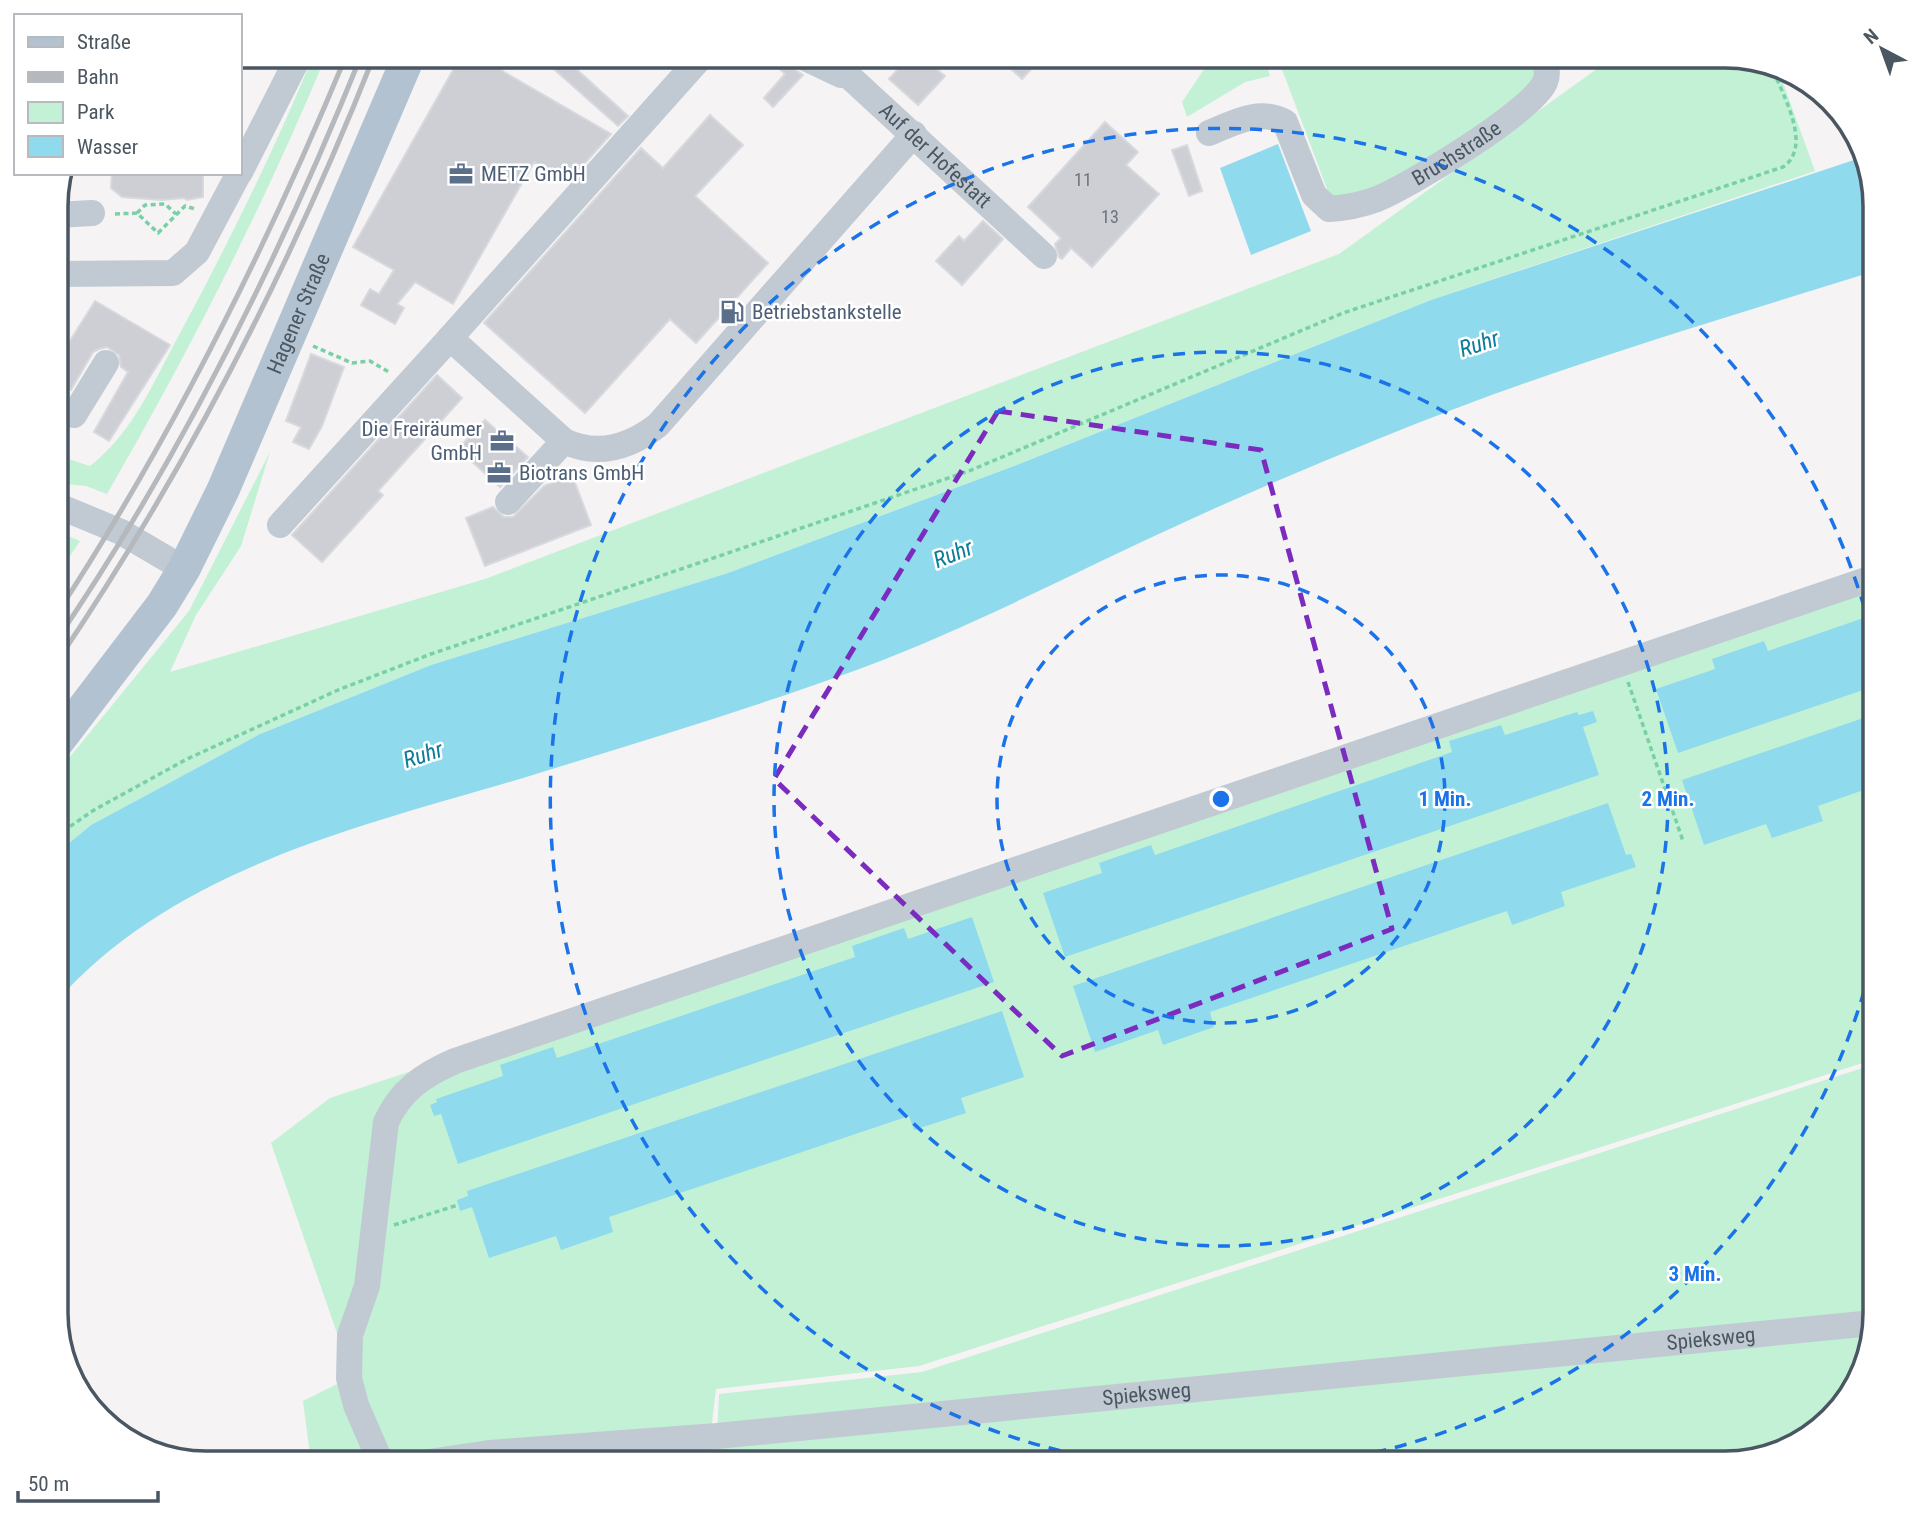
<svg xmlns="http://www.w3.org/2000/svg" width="1931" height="1519" viewBox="0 0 1931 1519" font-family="'Roboto Condensed',sans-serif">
<rect width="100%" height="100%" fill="#f5f3f3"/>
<path fill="#c3f1d5" d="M313,56H326C263,207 189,352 107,494L86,486L56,483V455L90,466C133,433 154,381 179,335C228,244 274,151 313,56Z
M1213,56H1264L1270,76L1245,82L1187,117L1182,102Z
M1277,56H1536L1538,83L1399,180L1332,202Z
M1615,56H1725L1777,66L1815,171L1431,300L1014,466L728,573L431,665L260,734L91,825L56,854V774L189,611L270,452L241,546L196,615L170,672L485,579L1339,254Z
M56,531L80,541L56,577Z
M1875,577V1059L919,1366L716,1389L711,1431L441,1454L408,1463H390L362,1405L271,1143L330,1098L1610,674Z
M1875,1064V1313L1864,1370L1838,1411L1791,1448L1724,1463H422L717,1435L719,1394L922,1372Z
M349,1378L381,1463H311L303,1401Z"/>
<path fill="#90daee" d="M1278,144L1311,231L1251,255L1220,168Z
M1863,157L1875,207V271C1708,323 1540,372 1378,439C1314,465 1250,492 1187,521C1079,570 974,626 862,668C750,709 636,743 523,778C359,827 174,868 56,1002V854L91,825L260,734L431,665L728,573L1014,466L1431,300Z
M1875,614V686L1678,753L1656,689L1715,669L1712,659L1764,641L1768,651Z
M1593,711L1597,722L1583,727L1599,775L1065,957L1043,893L1102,873L1099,863L1151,845L1155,855L1452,752L1449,741L1501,725L1505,735L1577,712L1579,715Z
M1875,714V786L1818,806L1823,821L1772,838L1766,824L1704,845L1682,780Z
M1608,803L1626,855L1631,854L1636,867L1561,892L1565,906L1512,925L1507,911L1210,1012L1214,1027L1163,1045L1158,1030L1095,1052L1073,986Z
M972,917L994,982L458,1164L441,1114L434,1116L430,1105L437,1102L436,1099L503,1076L500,1065L553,1047L557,1058L855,957L852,946L904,928L908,939Z
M1002,1011L1024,1077L961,1098L966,1113L914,1130L909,1116L609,1217L613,1232L561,1250L556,1236L489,1258L472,1207L460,1211L457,1200L468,1196L467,1191Z"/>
<path fill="#cdcfd5" stroke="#d7d9de" stroke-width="2" d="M461,56H485L497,63L495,65L504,72L611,134L568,182L534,162L453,304L415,282L397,304L404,308L395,324L361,305L370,289L379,294L394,270L353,247Z
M539,56H562L628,116L618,126Z
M766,56H785L788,65L803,75L773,107L764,98L785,74Z
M910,56H944L934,67L945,76L918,105L889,79Z
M997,56H1043L1022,79Z
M710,115L743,145L695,196L768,263L696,343L670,319L585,413L484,323L641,148L663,168Z
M1105,122L1138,152L1126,165L1159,194L1092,267L1071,248L1062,259L1059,257L1055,244L1061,238L1028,207Z
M1187,145L1202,191L1189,196L1172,150Z
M112,173H203V197L187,200L184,198L161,200L122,197L111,188Z
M983,221L1003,239L962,285L936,261L959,236L964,241Z
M95,301L170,345L109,441L94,432L128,372L121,367L119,355L107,347L99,349L93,352L71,390L56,382V363Z
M311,354L344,367L322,426L309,449L293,442L301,427L286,421Z
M437,375L462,398L378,491L383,495L322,562L292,535Z
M485,420L528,457L500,487L458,449Z
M572,475L591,525L485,566L466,518L493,507L504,517H513L544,486Z"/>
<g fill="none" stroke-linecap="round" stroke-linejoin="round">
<path stroke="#7ad0a6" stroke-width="3.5" stroke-dasharray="5 3.5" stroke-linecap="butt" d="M137,213L145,205L165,204L176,214
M115,214L137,213L158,233L185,206L195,209
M313,346L352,363L370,361L389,372
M1628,682L1683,841
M56,836L94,810L187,759L338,690L431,654L969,471L1343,313L1783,167C1814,146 1781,92 1771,65
M394,1225L458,1205"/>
<g stroke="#c1cad2" stroke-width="26">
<path d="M702,56L450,338L564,441C598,457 630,447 658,425L914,134"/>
<path d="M801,56L841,75"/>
<path id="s1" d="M827,56L1044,256"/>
<path id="s2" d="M1209,133C1233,123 1260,108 1285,122L1314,195L1329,209C1346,208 1361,205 1377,199C1409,186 1532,112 1545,82C1549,73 1546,65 1542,56"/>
<path d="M240,172L299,56"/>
<path d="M56,215L92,213"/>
<path d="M56,274L173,273L197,252L239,173"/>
<path d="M56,407L74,415L106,363"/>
<path d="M508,502L564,441"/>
<path d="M56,505L121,532L184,569"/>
<path d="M280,525L450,338"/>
<path d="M381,1463L356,1405L349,1378L350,1335L367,1286L386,1122C401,1090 423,1075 455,1061L1875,577"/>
<path id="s3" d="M422,1463L489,1453L717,1436L1873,1323"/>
</g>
<path stroke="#b3c2d1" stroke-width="33" id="s4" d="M56,744L162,605L184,569L223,490L409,56"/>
<path stroke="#b5b8bd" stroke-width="5" d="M56,615C172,438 265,251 346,56
M56,641C180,459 279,259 361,56
M56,663C184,474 290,268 374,56"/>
</g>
<path fill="none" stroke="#7b2cbf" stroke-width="5" stroke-dasharray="14 9" stroke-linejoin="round" d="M998,411L1261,450L1392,929L1062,1056L774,779Z"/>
<g fill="none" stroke="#1a73e8" stroke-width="3.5" stroke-dasharray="12 9">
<circle cx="1221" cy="799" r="224"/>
<circle cx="1221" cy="799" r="447"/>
<path d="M1875 950A671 671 0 0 1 1320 1463M1122 1463A671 671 0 1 1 1875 648"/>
</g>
<defs>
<g id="office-bare" transform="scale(1.89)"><path d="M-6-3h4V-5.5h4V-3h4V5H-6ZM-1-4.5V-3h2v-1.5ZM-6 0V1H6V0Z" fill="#5c6f8a" stroke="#fff" stroke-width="2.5" paint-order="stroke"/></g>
<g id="fuel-bare" transform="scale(1.89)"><path d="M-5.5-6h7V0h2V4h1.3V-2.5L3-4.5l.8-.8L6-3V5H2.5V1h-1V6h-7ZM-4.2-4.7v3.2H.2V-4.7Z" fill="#5c6f8a" stroke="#fff" stroke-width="2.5" paint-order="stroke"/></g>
</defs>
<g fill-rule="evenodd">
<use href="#office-bare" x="461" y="174"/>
<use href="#fuel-bare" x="732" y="312"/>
<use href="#office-bare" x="502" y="441"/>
<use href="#office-bare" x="499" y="473"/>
</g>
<g text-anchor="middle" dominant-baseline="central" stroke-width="5" stroke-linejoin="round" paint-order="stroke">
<g font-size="18" fill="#6b747e">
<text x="1083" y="179">11</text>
<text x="1110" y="216">13</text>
</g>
<g font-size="21" fill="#4a5661" stroke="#fff">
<text stroke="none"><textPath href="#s2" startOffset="320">Bruchstraße</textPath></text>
<text stroke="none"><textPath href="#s1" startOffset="147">Auf der Hofestatt</textPath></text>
<text stroke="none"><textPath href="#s4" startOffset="497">Hagener Straße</textPath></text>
<text stroke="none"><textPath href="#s3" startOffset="1295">Spieksweg</textPath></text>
<text stroke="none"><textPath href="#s3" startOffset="728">Spieksweg</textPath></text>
</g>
<g font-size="21" fill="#4e5e75" stroke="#fff" text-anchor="start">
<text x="481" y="174">METZ GmbH</text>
<text x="752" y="312">Betriebstankstelle</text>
<text x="482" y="429" text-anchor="end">Die Freiräumer<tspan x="482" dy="24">GmbH</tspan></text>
<text x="519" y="473">Biotrans GmbH</text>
</g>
<g font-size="23" font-style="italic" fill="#0c7c9b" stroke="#fff">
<text transform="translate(1479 344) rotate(-18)">Ruhr</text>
<text transform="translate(953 554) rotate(-22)">Ruhr</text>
<text transform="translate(423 755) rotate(-18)">Ruhr</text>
</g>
</g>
<path d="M0 0H1931V1519H0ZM206 68H1725A138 138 0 0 1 1863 206V1313A138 138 0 0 1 1725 1451H206A138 138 0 0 1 68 1313V206A138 138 0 0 1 206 68Z" fill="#fff" fill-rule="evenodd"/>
<path fill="none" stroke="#4a5661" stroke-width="3.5" d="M206 68H1725A138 138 0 0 1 1863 206V1313A138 138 0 0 1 1725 1451H206A138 138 0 0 1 68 1313V206A138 138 0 0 1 206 68Z"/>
<circle cx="1221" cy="799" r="10" fill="#1a73e8" stroke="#fff" stroke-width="3.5"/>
<g font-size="21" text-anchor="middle" font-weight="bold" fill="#1a73e8" stroke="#fff" stroke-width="5" stroke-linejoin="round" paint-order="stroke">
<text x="1445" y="806">1 Min.</text>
<text x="1668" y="806">2 Min.</text>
<text x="1695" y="1281">3 Min.</text>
</g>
<rect x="14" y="14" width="228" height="161" fill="#ffffff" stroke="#b7bbc0" stroke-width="2"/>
<rect x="28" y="37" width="35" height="10" fill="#b3c2d1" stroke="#b7bbc0" stroke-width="2"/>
<text x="77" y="49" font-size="21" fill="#4a5661">Straße</text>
<rect x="28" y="72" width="35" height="10" fill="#b5b8bd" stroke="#b7bbc0" stroke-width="2"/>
<text x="77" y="84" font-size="21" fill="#4a5661">Bahn</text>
<rect x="28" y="102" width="35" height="21" fill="#c3f1d5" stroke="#b7bbc0" stroke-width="2"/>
<text x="77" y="119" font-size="21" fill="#4a5661">Park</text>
<rect x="28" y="136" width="35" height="21" fill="#90daee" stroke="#b7bbc0" stroke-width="2"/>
<text x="77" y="154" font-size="21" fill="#4a5661">Wasser</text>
<g transform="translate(1882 49) rotate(319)" stroke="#ffffff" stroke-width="5" paint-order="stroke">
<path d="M0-5L12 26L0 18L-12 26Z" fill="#4a5661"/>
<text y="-10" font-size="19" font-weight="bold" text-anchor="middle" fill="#4a5661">N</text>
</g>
<path d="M18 1491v10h140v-10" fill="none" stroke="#4a5661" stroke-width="3.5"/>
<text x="28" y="1491" font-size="21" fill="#4a5661" stroke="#ffffff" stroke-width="5" paint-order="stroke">50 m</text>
</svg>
